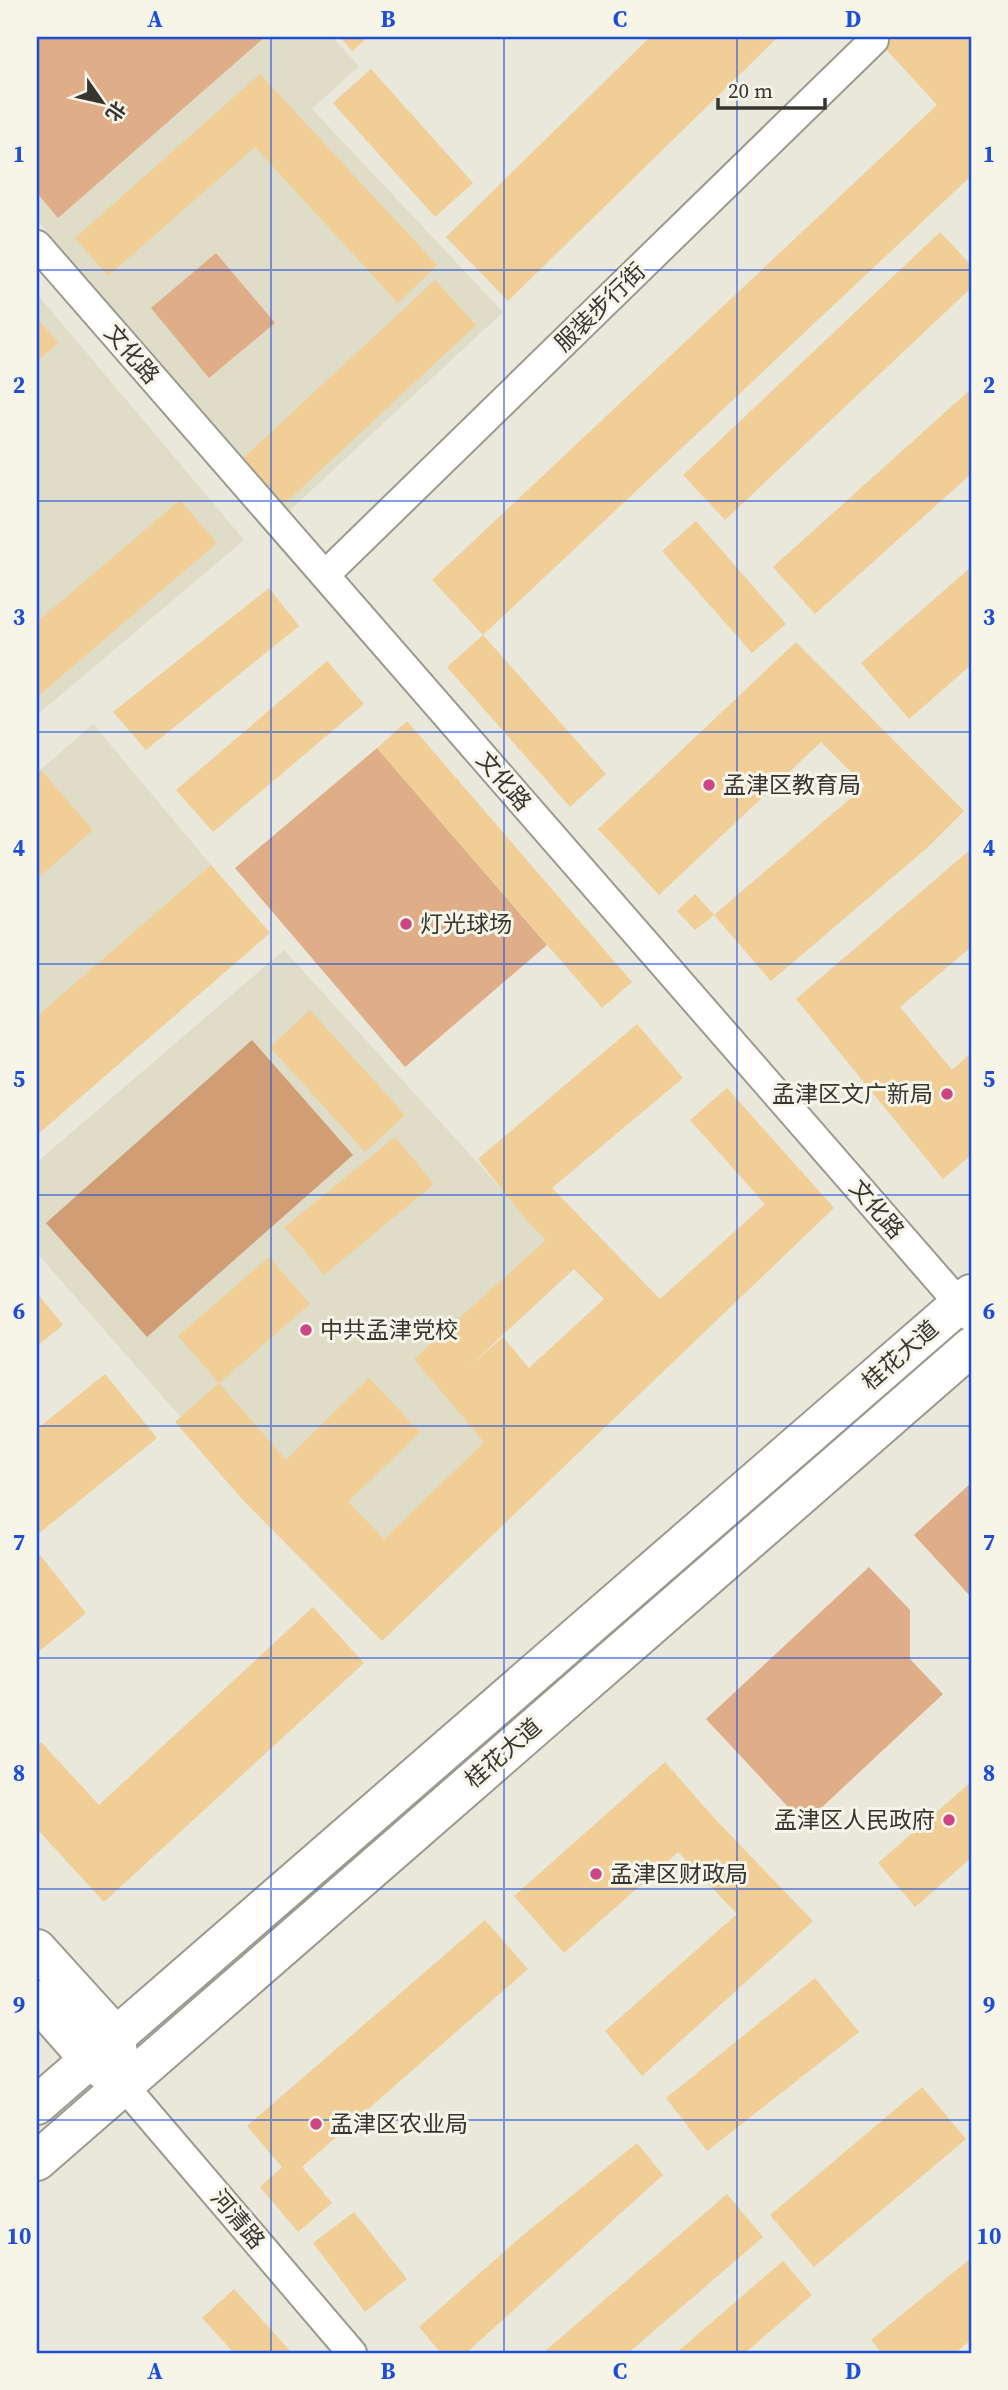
<svg xmlns="http://www.w3.org/2000/svg" width="1008" height="2390" font-family="'Source Serif 4','Noto Sans SC',serif">
<style>
.built{fill:#dfdcc8}
.green{fill:#dfad87}
.forest{fill:#d19d75}
.building{fill:#f0ce95;fill-rule:evenodd}
.lines{fill:none;stroke-linecap:round;stroke-linejoin:round}
.street-casing{stroke:#9c9a8e;stroke-width:32}
.secondary-casing{stroke:#9c9a8e;stroke-width:42}
.street{stroke:#fff;stroke-width:28}
.secondary{stroke:#fff;stroke-width:38}
.grid{fill:none;stroke:#1d4ed8;stroke-width:2;stroke-opacity:0.55}
.poi-dot{fill:#cc4686;stroke:#f6f5e8;stroke-width:2.5}
.labels{text-anchor:middle;dominant-baseline:central;stroke-width:6;stroke-linejoin:round;paint-order:stroke}
.street-label{font-size:23px;fill:#363530;stroke:#f6f5e8}
.poi-label{font-size:23px;fill:#363530;stroke:#f6f5e8;text-anchor:start}
.neatline{fill:none;stroke:#1d4ed8;stroke-width:2.5}
.grid-label{font-size:23px;text-anchor:middle;font-weight:bold;fill:#1d4ed8}
</style>
<rect width="100%" height="100%" fill="#e9e8db"/>
<g class="built">
<polygon points="37,37 332,37 359,66 312,109 503,312 287,513 239,462 37,220"/>
<polygon points="37,294 244,540 37,715"/>
<polygon points="93,724 211,865 37,1016 37,773"/>
<polygon points="284,950 574,1269 442,1390 484,1442 332,1590 37,1253 37,1162"/>
</g>
<g class="green">
<polygon points="37,37 265,37 58,218 37,193"/>
<polygon points="216,253 275,323 209,378 151,308"/>
<polygon points="377,748 547,945 405,1067 235,868"/>
<polygon points="971,1483 971,1597 914,1535"/>
<polygon points="869,1567 910,1610 910,1659 943,1694 804,1824 706,1719"/>
</g>
<polygon class="forest" points="252,1040 353,1155 147,1337 46,1223"/>
<g class="building">
<polygon points="340,37 368,37 352,51"/>
<polygon points="650,37 778,37 508,301 446,237"/>
<polygon points="875,37 971,37 971,176 483,635 606,774 570,807 447,667 483,635 432,580 937,105"/>
<polygon points="371,69 473,183 435,217 333,103"/>
<polygon points="260,74 437,265 398,303 255,147 108,276 75,238"/>
<polygon points="940,232 971,265 971,288 725,520 683,475"/>
<polygon points="435,280 476,325 281,507 239,462"/>
<polygon points="37,318 58,343 37,361"/>
<polygon points="971,389 971,474 815,614 773,567"/>
<polygon points="180,500 217,543 37,697 37,622"/>
<polygon points="696,521 786,624 752,653 662,551"/>
<polygon points="971,567 971,665 909,719 861,663"/>
<polygon points="269,588 299,626 146,750 113,712"/>
<polygon points="796,642 964,811 927,848 771,981 714,915 695,930 677,911 695,894 714,915 865,786 821,742 659,895 598,829"/>
<polygon points="327,661 364,704 213,832 176,790"/>
<polygon points="407,721 632,982 602,1008 377,748"/>
<polygon points="41,770 93,830 37,879 37,773"/>
<polygon points="971,849 971,947 900,1007 952,1070 971,1053 971,1155 943,1179 796,999"/>
<polygon points="211,865 270,933 37,1135 37,1016"/>
<polygon points="310,1010 405,1115 365,1152 270,1047"/>
<path d="M637,1024L683,1078L552,1188L660,1299L765,1204L690,1120L727,1088L834,1208L382,1641L242,1499L175,1422L219,1383L178,1336L269,1257L310,1304L219,1383L286,1460L369,1378L420,1432L348,1502L384,1539L484,1442L414,1359L546,1240L523,1216L478,1159ZM574,1269L604,1299L529,1368L503,1337L467,1368Z"/>
<polygon points="395,1137 434,1184 324,1275 285,1227"/>
<polygon points="37,1293 63,1325 37,1346"/>
<polygon points="105,1374 157,1438 37,1535 37,1429"/>
<polygon points="40,1555 86,1613 37,1653 37,1558"/>
<polygon points="313,1607 364,1663 104,1902 37,1829 37,1746 41,1742 99,1805"/>
<polygon points="665,1762 715,1819 813,1921 642,2076 605,2031 737,1914 678,1852 564,1953 514,1896"/>
<polygon points="971,1782 971,1858 915,1907 878,1863"/>
<polygon points="485,1920 528,1969 302,2167 332,2203 298,2232 260,2187 282,2167 247,2126"/>
<polygon points="815,1978 859,2032 707,2151 666,2098"/>
<polygon points="922,2087 966,2139 814,2267 770,2215"/>
<polygon points="637,2143 663,2175 466,2353 441,2353 419,2327 523,2235"/>
<polygon points="727,2194 763,2237 628,2353 543,2353"/>
<polygon points="354,2212 407,2279 365,2312 313,2243"/>
<polygon points="971,2258 971,2340 955,2353 882,2353 871,2340"/>
<polygon points="783,2261 812,2295 745,2353 676,2353"/>
<polygon points="234,2289 292,2353 234,2353 202,2318"/>
</g>
<g class="lines">
<g class="street-casing">
<g id="street">
<polyline points="37,245 971,1317"/>
<polyline points="325,575 874,40"/>
<polyline points="124,2086 352,2353"/>
</g>
</g>
<g class="secondary-casing">
<g id="secondary">
<polyline points="37,1949 115,2035 119,2059"/>
<polyline points="37,2000 89,2059 109,2074"/>
<polyline points="37,2105 971,1294"/>
<polyline points="37,2161 971,1347"/>
</g>
</g>
<use href="#street" class="street"/>
<use href="#secondary" class="secondary"/>
</g>
<path class="grid" d="M271,37V2353M504,37V2353M737,37V2353M37,270H971M37,501H971M37,732H971M37,964H971M37,1195H971M37,1426H971M37,1658H971M37,1889H971M37,2120H971"/>
<g class="poi-dot">
<circle cx="709" cy="785" r="7"/>
<circle cx="406" cy="924" r="7"/>
<circle cx="947" cy="1094" r="7"/>
<circle cx="306" cy="1330" r="7"/>
<circle cx="949" cy="1820" r="7"/>
<circle cx="596" cy="1874" r="7"/>
<circle cx="316" cy="2124" r="7"/>
</g>
<g class="labels">
<g class="street-label">
<text transform="translate(600 307) rotate(-44)">服装步行街</text>
<text transform="translate(132 354) rotate(49)">文化路</text>
<text transform="translate(504 781) rotate(49)">文化路</text>
<text transform="translate(877 1209) rotate(49)">文化路</text>
<text transform="translate(900 1355) rotate(-41)">桂花大道</text>
<text transform="translate(503 1753) rotate(-41)">桂花大道</text>
<text transform="translate(238 2219) rotate(50)">河清路</text>
</g>
<g class="poi-label">
<text x="723" y="785">孟津区教育局</text>
<text x="420" y="924">灯光球场</text>
<text x="933" y="1094" text-anchor="end">孟津区文广新局</text>
<text x="320" y="1330">中共孟津党校</text>
<text x="935" y="1820" text-anchor="end">孟津区人民政府</text>
<text x="610" y="1874">孟津区财政局</text>
<text x="330" y="2124">孟津区农业局</text>
</g>
</g>
<rect width="1008" height="2390" fill="none" stroke="#f6f5e8" stroke-width="77"/>
<g transform="translate(102 102) rotate(124)" stroke="#f6f5e8" stroke-width="5" paint-order="stroke">
<path d="M0-5L12 26L0 18L-12 26Z" fill="#363530"/>
<text y="-10" font-size="19" font-weight="bold" text-anchor="middle" fill="#363530">北</text>
</g>
<path d="M718 98v10h107v-10" fill="none" stroke="#363530" stroke-width="3.5"/>
<text x="728" y="98" font-size="21" fill="#363530" stroke="#f6f5e8" stroke-width="5" paint-order="stroke">20 m</text>
<rect x="38" y="38" width="932" height="2314" class="neatline"/>
<g class="grid-label">
<text x="155" y="27">A</text>
<text x="388" y="27">B</text>
<text x="620" y="27">C</text>
<text x="853" y="27">D</text>
<text x="19" y="162">1</text>
<text x="989" y="162">1</text>
<text x="19" y="393">2</text>
<text x="989" y="393">2</text>
<text x="19" y="625">3</text>
<text x="989" y="625">3</text>
<text x="19" y="856">4</text>
<text x="989" y="856">4</text>
<text x="19" y="1087">5</text>
<text x="989" y="1087">5</text>
<text x="19" y="1319">6</text>
<text x="989" y="1319">6</text>
<text x="19" y="1550">7</text>
<text x="989" y="1550">7</text>
<text x="19" y="1781">8</text>
<text x="989" y="1781">8</text>
<text x="19" y="2013">9</text>
<text x="989" y="2013">9</text>
<text x="19" y="2244">10</text>
<text x="989" y="2244">10</text>
<text x="155" y="2379">A</text>
<text x="388" y="2379">B</text>
<text x="620" y="2379">C</text>
<text x="853" y="2379">D</text>
</g>
</svg>
